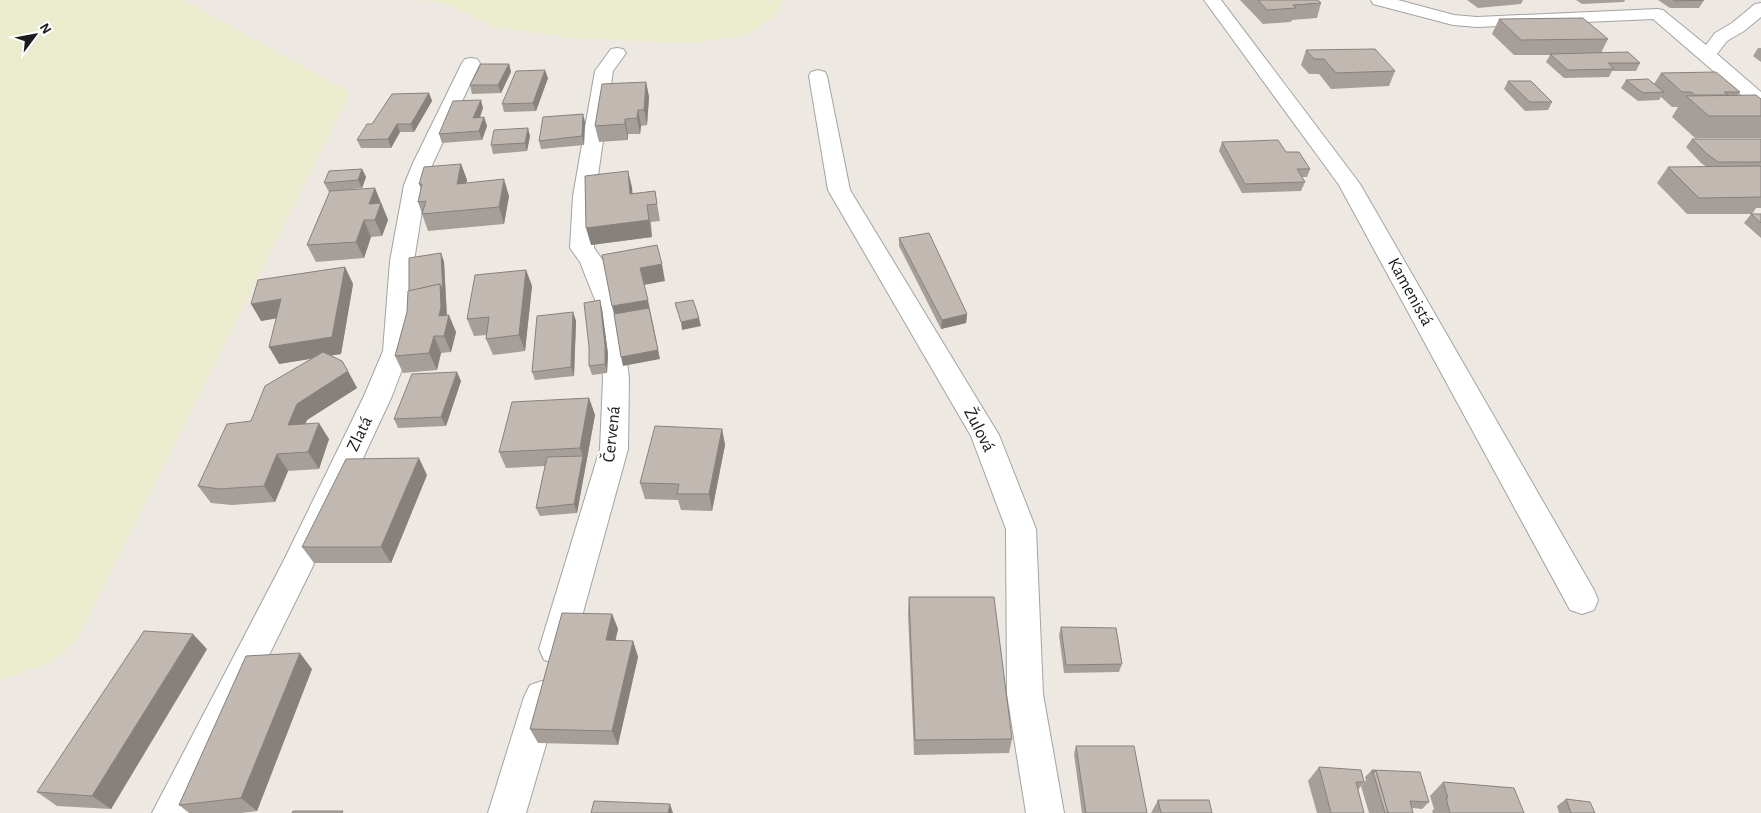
<svg xmlns="http://www.w3.org/2000/svg" width="1761" height="813" font-family="'Alegreya Sans',sans-serif">
<style>
.farmland{fill:#ebebce}
.lines{fill:none;stroke-linecap:round;stroke-linejoin:round}
.lane-casing{stroke:#a3a3a3;stroke-width:2}
.street-casing{stroke:#a3a3a3;stroke-width:2}
.lane{fill:#fff;fill-rule:evenodd}
.street{fill:#fff;fill-rule:evenodd}
.wall{fill:#a69e99}
.shaded-wall{fill:#87817d}
.building{fill:#c1b8b2;stroke:#87817d}
.labels{text-anchor:middle;dominant-baseline:central;stroke-width:4.5;stroke-linejoin:round;paint-order:stroke}
.street-label{font-size:18px;fill:#1c1c1c;stroke:#fff}
</style>
<rect width="100%" height="100%" fill="#ede9e2"/>
<g class="farmland">
<polygon points="0,0 183,0 350,92 76,641 52,662 0,680"/>
<polygon points="420,0 784,0 776,14 747,35 689,43 571,38 492,26 446,4"/>
</g>
<g class="lines">
<g class="lane-casing">
<polygon id="lane" points="818,70 825,72 827,76 850,190 999,435 1036,529 1043,694 1064,813 1026,813 1007,694 1006,529 971,436 828,190 809,76 811,72"/>
</g>
<g class="street-casing">
<g id="street">
<polygon points="1204,0 1221,0 1360,184 1594,590 1598,600 1594,610 1582,614 1570,610 1339,185"/>
<polygon points="1371,0 1398,0 1454,15 1477,17 1657,9 1663,10 1706,45 1715,33 1732,23 1755,4 1761,3 1761,17 1744,31 1727,41 1717,54 1761,92 1761,108 1754,106 1653,19 1477,27 1453,25 1373,4"/>
<polygon points="617,48 623,49 626,53 613,71 595,196 594,248 604,262 621,305 629,379 628,449 573,649 568,660 556,664 544,660 539,649 600,449 603,379 597,305 580,262 570,248 573,196 595,71 611,49"/>
<polygon points="471,58 477,59 480,63 433,163 426,185 414,261 409,351 392,396 312,568 191,813 152,813 284,560 364,396 383,351 390,261 404,185 413,163 462,63 465,59"/>
<polygon points="542,681 554,685 560,697 526,813 488,813 524,697 530,685"/>
</g>
</g>
<use href="#lane" class="lane"/>
<use href="#street" class="street"/>
</g>
<g class="wall">
<polygon points="1240,0 1318,0 1321,3 1317,18 1292,20 1291,22 1263,24"/>
<polygon points="1467,0 1523,0 1521,4 1478,8"/>
<polygon points="1576,0 1625,0 1624,2 1582,4"/>
<polygon points="1658,0 1704,0 1699,8 1670,8"/>
<polygon points="1499,19 1608,39 1601,53 1640,63 1636,71 1612,71 1609,77 1564,78 1546,62 1550,55 1514,55 1492,34"/>
<polygon points="1758,48 1761,48 1761,62 1753,56"/>
<polygon points="1306,50 1395,71 1389,86 1331,89 1319,74 1309,74 1301,65"/>
<polygon points="509,64 511,72 501,93 472,94 470,85"/>
<polygon points="1661,73 1740,92 1738,95 1761,99 1761,138 1695,138 1672,117 1678,107 1672,107 1661,97 1659,100 1638,101 1621,88 1626,80 1654,84"/>
<polygon points="548,78 536,111 504,112 502,104"/>
<polygon points="1508,81 1552,102 1548,110 1525,111 1504,89"/>
<polygon points="646,82 649,97 647,125 641,126 640,134 628,134 628,140 599,142 595,126"/>
<polygon points="429,93 432,101 414,132 400,132 391,148 361,148 357,140 372,124"/>
<polygon points="483,108 480,118 484,117 487,126 482,140 442,143 439,134"/>
<polygon points="585,122 584,145 541,149 539,141"/>
<polygon points="530,136 527,151 493,154 491,145"/>
<polygon points="1692,139 1761,139 1761,208 1756,208 1752,214 1687,214 1657,183 1668,167 1707,167 1701,163 1686,147"/>
<polygon points="1222,142 1286,152 1310,169 1307,177 1302,177 1305,182 1301,191 1242,193 1219,151"/>
<polygon points="461,164 467,180 466,183 509,196 504,224 428,231 418,202 421,189 419,184"/>
<polygon points="362,169 366,177 362,188 344,190 382,204 382,205 388,220 382,236 371,237 364,258 316,262 307,245 330,192 329,192 324,183"/>
<polygon points="628,171 632,194 655,191 660,221 651,222 652,237 591,245"/>
<polygon points="1751,214 1761,214 1761,238 1744,223"/>
<polygon points="899,238 967,314 966,323 941,329 899,246"/>
<polygon points="441,253 444,262 447,315 456,332 451,352 441,353 437,370 403,373 395,356"/>
<polygon points="345,267 353,284 341,354 330,355 342,361 357,388 307,420 305,424 329,439 319,469 288,471 275,502 232,505 211,503 198,486 251,421 313,358 279,364 276,318 261,321"/>
<polygon points="526,270 532,286 525,351 493,355 486,339 487,335 474,336 467,319"/>
<polygon points="602,309 608,354 607,373 592,375 589,366"/>
<polygon points="573,312 576,321 574,376 535,380 532,372"/>
<polygon points="461,381 446,426 398,428 394,419"/>
<polygon points="589,398 595,415 577,513 540,516 536,508 545,466 506,468 499,452"/>
<polygon points="722,429 725,445 712,511 681,510 678,500 645,499 640,483"/>
<polygon points="427,475 391,563 314,563 302,547"/>
<polygon points="909,597 1012,739 1009,753 914,755 908,613"/>
<polygon points="612,614 618,629 615,641 633,641 638,657 618,745 538,743 530,729"/>
<polygon points="1061,627 1122,664 1119,672 1064,673 1059,635"/>
<polygon points="207,649 111,809 57,806 37,792"/>
<polygon points="312,669 257,811 241,813 189,813 179,805"/>
<polygon points="1076,746 1147,813 1082,813 1074,754"/>
<polygon points="1319,767 1364,782 1358,790 1364,813 1317,813 1308,781"/>
<polygon points="1372,770 1429,802 1422,809 1412,808 1413,813 1369,813 1361,786 1366,780 1365,777"/>
<polygon points="1443,782 1524,813 1433,813 1432,811 1434,809 1430,796"/>
<polygon points="1566,799 1595,813 1559,813 1557,806"/>
<polygon points="1158,800 1212,813 1151,813"/>
</g>
<g class="shaded-wall">
<polygon points="509,64 511,72 501,93 498,85"/>
<polygon points="545,70 548,78 536,111 533,103"/>
<polygon points="646,82 649,97 647,125 644,110"/>
<polygon points="429,93 432,101 414,132 411,124"/>
<polygon points="481,100 483,108 476,126 473,118"/>
<polygon points="638,110 641,126 640,134 637,118"/>
<polygon points="583,114 585,122 584,145 582,136"/>
<polygon points="484,117 487,126 482,140 479,131"/>
<polygon points="625,119 628,134 628,140 625,124"/>
<polygon points="397,124 400,132 391,148 388,139"/>
<polygon points="528,128 530,136 527,151 525,143"/>
<polygon points="461,164 467,180 463,200 457,184"/>
<polygon points="362,169 366,177 362,188 358,180"/>
<polygon points="628,171 632,187 634,210 630,194"/>
<polygon points="504,179 509,196 504,224 499,207"/>
<polygon points="375,188 388,220 382,236 375,220 369,204"/>
<polygon points="647,205 652,237 591,245 586,228"/>
<polygon points="364,220 371,237 364,258 356,242"/>
<polygon points="441,253 444,262 447,321 449,315 456,332 451,352 444,336 412,308 440,284"/>
<polygon points="662,264 665,281 644,285 640,268"/>
<polygon points="345,267 353,284 341,354 279,364 269,347"/>
<polygon points="526,270 532,286 525,351 519,335"/>
<polygon points="281,299 290,316 261,321 251,304"/>
<polygon points="600,300 602,309 608,354 607,373 605,364"/>
<polygon points="648,300 660,359 623,366 621,357 616,323 612,306"/>
<polygon points="573,312 576,321 574,376 571,367"/>
<polygon points="967,314 966,323 941,329 942,320"/>
<polygon points="699,318 701,326 682,330 681,322"/>
<polygon points="434,336 441,353 437,370 429,353"/>
<polygon points="348,371 357,388 307,420 298,442 288,425 297,404"/>
<polygon points="457,372 461,381 446,426 441,417"/>
<polygon points="589,398 595,415 577,513 574,504 583,456 580,448"/>
<polygon points="319,423 329,439 319,469 308,452"/>
<polygon points="722,429 725,445 712,511 709,494"/>
<polygon points="277,454 288,471 275,502 264,486"/>
<polygon points="419,458 427,475 391,563 381,547"/>
<polygon points="612,614 618,629 612,656 606,640"/>
<polygon points="193,634 207,649 111,809 92,796"/>
<polygon points="633,641 638,657 618,745 612,731"/>
<polygon points="300,653 312,669 257,811 241,798"/>
<polygon points="670,804 673,813 668,813"/>
</g>
<g class="building">
<polygon points="1258,0 1318,0 1321,3 1293,5 1296,8 1267,10"/>
<polygon points="1673,0 1704,0 1674,1"/>
<polygon points="1583,18 1608,39 1521,40 1499,19"/>
<polygon points="1375,49 1395,71 1336,73 1324,59 1314,59 1306,50"/>
<polygon points="1628,52 1640,63 1608,63 1614,69 1568,70 1550,54"/>
<polygon points="481,64 509,64 498,85 470,85"/>
<polygon points="545,70 533,103 502,104 516,71"/>
<polygon points="1716,72 1740,92 1724,92 1728,95 1695,95 1691,92 1682,92 1661,73"/>
<polygon points="1648,79 1664,92 1643,93 1626,80"/>
<polygon points="1508,81 1531,81 1552,102 1530,102"/>
<polygon points="646,82 644,110 638,110 637,118 625,119 625,124 595,126 602,84"/>
<polygon points="429,93 411,124 397,124 388,139 357,140 367,124 372,124 392,94"/>
<polygon points="1756,95 1761,99 1761,116 1709,116 1686,96"/>
<polygon points="481,100 473,118 484,117 479,131 439,134 453,101"/>
<polygon points="583,114 582,136 539,141 543,117"/>
<polygon points="528,128 525,143 491,145 494,130"/>
<polygon points="1692,139 1761,139 1761,162 1718,162 1707,154"/>
<polygon points="1278,140 1286,152 1299,152 1310,169 1297,169 1305,182 1245,184 1222,142"/>
<polygon points="461,164 457,184 504,179 499,207 422,214 426,201 418,202 422,184 419,184 424,167"/>
<polygon points="1760,166 1761,167 1761,197 1699,198 1668,167"/>
<polygon points="362,169 358,180 324,183 329,171"/>
<polygon points="628,171 630,194 655,191 657,204 647,205 649,220 586,228 585,176"/>
<polygon points="375,188 369,204 381,203 375,220 364,220 356,242 307,245 330,191"/>
<polygon points="1751,214 1761,214 1761,223"/>
<polygon points="929,233 967,314 942,320 899,238"/>
<polygon points="657,245 662,264 640,268 648,300 612,306 602,255"/>
<polygon points="441,253 443,292 440,284 409,291 409,258"/>
<polygon points="345,267 332,337 269,347 281,299 251,304 258,280"/>
<polygon points="526,270 519,335 486,339 489,317 467,319 475,275"/>
<polygon points="440,284 441,307 439,316 449,315 444,336 434,336 429,353 395,356 407,312 408,291"/>
<polygon points="600,300 605,345 605,364 589,366 589,347 584,303"/>
<polygon points="693,300 699,318 681,322 675,303"/>
<polygon points="649,308 658,350 621,357 614,314"/>
<polygon points="573,312 571,367 532,372 537,316"/>
<polygon points="323,352 342,361 348,371 297,404 288,425 319,423 308,452 277,454 264,486 219,489 198,486 227,424 251,421 265,386"/>
<polygon points="457,372 441,417 394,419 412,374"/>
<polygon points="589,398 580,448 499,452 512,402"/>
<polygon points="655,426 722,429 709,494 677,494 679,484 640,483"/>
<polygon points="583,456 574,504 536,508 547,457"/>
<polygon points="419,458 381,547 302,547 346,459"/>
<polygon points="909,597 994,597 1012,739 915,740"/>
<polygon points="562,613 612,614 606,640 633,641 612,731 530,729"/>
<polygon points="1061,627 1116,628 1122,664 1066,665"/>
<polygon points="144,631 193,634 92,796 37,792"/>
<polygon points="300,653 241,798 179,805 246,656"/>
<polygon points="1076,746 1134,746 1147,813 1086,813"/>
<polygon points="1319,767 1361,770 1364,782 1356,782 1364,813 1331,813"/>
<polygon points="1372,770 1420,772 1429,802 1410,801 1413,813 1388,813 1376,771 1372,773"/>
<polygon points="1376,771 1388,813 1385,813 1373,772"/>
<polygon points="1443,782 1514,788 1524,813 1450,813 1446,798 1448,798"/>
<polygon points="1566,799 1590,802 1595,813 1571,813"/>
<polygon points="1158,800 1209,800 1212,813 1161,813"/>
<polygon points="594,801 670,804 668,813 591,813"/>
<polygon points="293,811 343,811 342,813 292,813"/>
</g>
<g class="labels">
<g class="street-label">
<text transform="translate(1410 292) rotate(61)">Kamenistá</text>
<text transform="translate(979 430) rotate(63)">Žulová</text>
<text transform="translate(360 434) rotate(-64)">Zlatá</text>
<text transform="translate(612 434) rotate(-84)">Červená</text>
</g>
</g>
<g transform="translate(35 35) rotate(58)" stroke="#ffffff" stroke-width="4" paint-order="stroke">
<path d="M0-4L9 19L0 12L-9 19Z" fill="#1c1c1c"/>
<text y="-8" font-size="14" font-weight="bold" text-anchor="middle" fill="#1c1c1c">N</text>
</g>
</svg>
